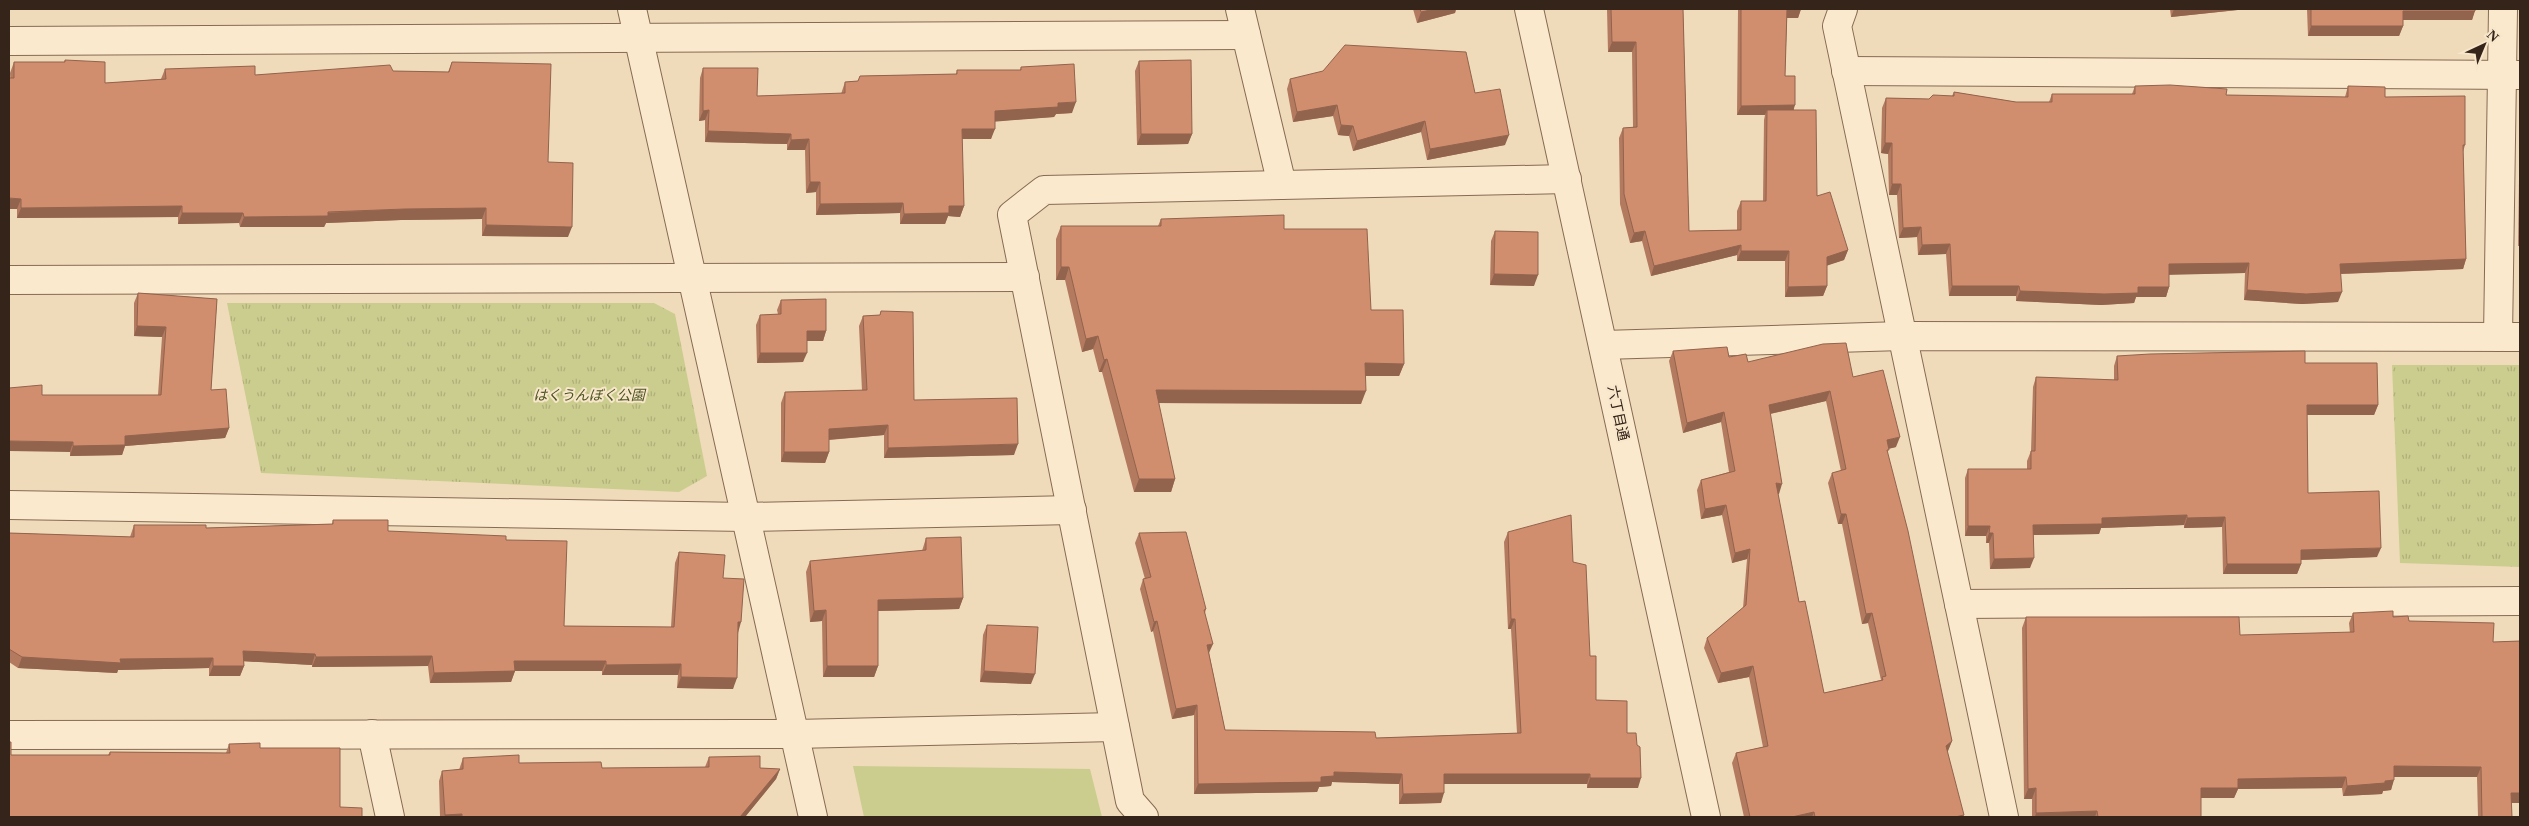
<svg xmlns="http://www.w3.org/2000/svg" width="2529" height="826" font-family="'Times New Roman','Noto Sans JP',serif">
<style>
.green{fill:#cbcd8e}
.park{fill:url(#park-tufts)}
.lines{fill:none;stroke-linecap:round;stroke-linejoin:round}
.minor-casing{stroke:#876a54;stroke-width:30}
.minor{stroke:#fae9cd;stroke-width:28}
.wall{fill:#b37a5f;fill-rule:evenodd}
.shaded-wall{fill:#92634d}
.building{fill:#d08e6e;stroke:#92634d;fill-rule:evenodd}
.labels{text-anchor:middle;dominant-baseline:central;stroke-width:4;stroke-linejoin:round;paint-order:stroke}
.park-label{font-size:14px;font-style:italic;fill:#4a521f;stroke:#f7e6ca}
.street-label{font-size:14px;fill:#35241a;stroke:#f7e6ca}
</style>
<defs>
<pattern id="park-tufts" width="24" height="20" patternUnits="userSpaceOnUse" patternTransform="scale(1.25)"><rect width="24" height="20" fill="#cbcd8e"/><path d="M3 7l-1-3M5 7V3M7 7l1-3M15 17l-1-3M17 17v-4M19 17l1-3" fill="none" stroke="#afb07a"/></pattern>
</defs>
<rect width="100%" height="100%" fill="#efdbba"/>
<polygon class="green" points="853,766 1090,769 1102,817 864,817"/>
<g class="park">
<polygon points="227,303 654,303 675,314 707,476 679,492 261,473"/>
<polygon points="2392,365 2520,365 2520,567 2400,563"/>
</g>
<g class="lines">
<g class="minor-casing">
<g id="minor">
<polyline points="632,9 813,817"/>
<polyline points="1240,9 1282,185"/>
<polyline points="1529,9 1706,817"/>
<polyline points="1843,9 1837,26 2004,817"/>
<polyline points="9,41 1246,35"/>
<polyline points="1846,71 2520,75"/>
<polyline points="9,280 1025,277"/>
<polyline points="2498,337 2503,9"/>
<polyline points="1603,345 1902,336 2520,337"/>
<polyline points="9,505 746,517 1072,510"/>
<polyline points="1959,604 2520,601"/>
<polyline points="372,734 390,817"/>
<polyline points="9,735 794,734 1115,727"/>
<polyline points="1144,817 1130,801 1012,215 1044,190 1567,179"/>
</g>
</g>
<use href="#minor" class="minor"/>
</g>
<g class="wall">
<polygon points="1413,9 1456,9 1455,13 1417,23"/>
<polygon points="1607,9 1683,9 1689,231 1737,230 1737,211 1741,201 1763,201 1764,120 1765,115 1737,115 1738,9 1801,9 1798,18 1787,18 1785,76 1817,196 1848,250 1844,260 1827,265 1827,286 1823,296 1785,297 1785,261 1737,261 1737,255 1651,276 1642,241 1630,243 1620,204 1619,138 1623,128 1633,127 1632,52 1608,52"/>
<polygon points="2170,9 2247,9 2171,17"/>
<polygon points="2307,9 2475,9 2472,20 2403,20 2403,26 2399,36 2308,36"/>
<polygon points="65,60 105,83 161,79 165,69 255,75 393,71 448,72 452,62 548,162 568,237 482,236 482,219 401,220 326,223 324,227 240,227 239,223 178,224 178,217 17,218 17,209 10,73 14,62 64,62"/>
<polygon points="1139,61 1192,134 1188,144 1137,145 1135,71"/>
<polygon points="1021,67 1072,113 1056,114 1054,117 995,121 991,139 962,139 964,206 960,217 948,216 945,224 900,224 900,213 816,215 816,192 806,193 805,150 787,150 787,144 705,142 705,120 699,121 700,78 703,68 757,96 841,94 845,82 858,81 860,76 956,74 957,70 1020,70"/>
<polygon points="1290,79 1475,93 1505,145 1427,160 1421,132 1353,151 1349,136 1338,135 1333,116 1293,122 1287,89"/>
<polygon points="2135,86 2226,95 2345,97 2348,86 2385,97 2465,145 2463,152 2466,259 2463,269 2341,274 2338,302 2302,304 2244,300 2245,273 2169,274 2169,287 2166,297 2136,297 2134,303 2101,305 2016,301 2016,296 1949,296 1946,254 1918,255 1917,237 1899,238 1897,195 1889,195 1888,154 1881,153 1882,108 1886,98 1929,99 1952,96 1954,92 2016,102 2049,102 2052,94 2132,94"/>
<polygon points="2520,111 2520,246 2518,246"/>
<polygon points="1161,219 1284,229 1371,310 1404,364 1399,376 1365,376 1361,404 1158,403 1175,479 1171,492 1134,492 1102,372 1099,372 1093,349 1082,352 1065,280 1056,280 1056,239 1061,226 1158,226"/>
<polygon points="1495,231 1534,286 1490,285 1491,241"/>
<polygon points="138,293 217,299 211,390 229,428 225,438 125,446 122,455 70,456 70,452 42,395 158,395 162,337 134,336 134,303"/>
<polygon points="781,300 826,331 823,341 807,341 803,362 757,363 756,325 760,315 778,314 777,310"/>
<polygon points="881,311 914,400 1014,455 884,458 884,435 829,440 829,452 825,463 781,462 781,403 785,392 862,391 859,326 863,316 880,315"/>
<path d="M1673,351L1729,357L1748,362L1853,377L1896,447L1888,449L1887,453L1952,741L1947,752L1963,817H1744L1732,763L1736,753L1763,747L1749,677L1718,683L1704,648L1707,638L1743,608L1747,559L1732,563L1722,515L1701,519L1697,490L1701,480L1729,472L1721,422L1683,433L1669,361ZM1826,401L1841,471L1832,473L1828,483L1838,524H1842L1862,624L1868,623L1881,680L1824,693L1799,602L1778,494H1779L1770,414Z"/>
<polygon points="2117,356 2305,363 2378,405 2374,415 2307,415 2308,493 2377,557 2301,560 2301,564 2297,574 2223,574 2222,527 2184,528 2184,525 2101,528 2099,534 2033,535 2030,568 1990,569 1989,543 1986,543 1986,536 1965,536 1965,478 1968,469 2027,469 2027,461 2031,451 2033,387 2036,377 2114,380 2114,366"/>
<polygon points="333,520 388,531 506,540 564,626 671,627 675,563 679,552 723,578 738,632 733,689 677,688 678,675 602,675 602,671 515,671 511,682 430,683 428,666 312,667 312,665 244,661 244,666 240,676 209,676 209,668 118,670 117,673 18,668 9,662 9,533 130,537 134,525 206,528 332,524"/>
<polygon points="1508,532 1573,562 1590,656 1596,700 1627,733 1638,788 1587,788 1587,784 1444,784 1441,803 1399,804 1399,784 1332,782 1331,786 1319,787 1317,792 1194,794 1194,715 1172,719 1153,631 1151,632 1140,589 1143,579 1145,579 1135,543 1139,533 1206,609 1205,613 1209,653 1225,730 1376,738 1517,733 1511,629 1508,629 1504,542"/>
<polygon points="926,538 963,598 959,609 878,611 878,666 874,677 823,677 822,621 810,622 806,572 810,561 922,551"/>
<polygon points="2353,613 2393,617 2493,642 2520,641 2520,803 2511,803 2512,817 2478,817 2477,777 2394,777 2391,790 2383,791 2382,794 2343,796 2342,788 2238,789 2234,798 2201,798 2201,817 2032,817 2032,799 2024,799 2022,628 2026,617 2240,635 2350,633 2349,623"/>
<polygon points="987,625 1031,684 980,682 983,635"/>
<polygon points="229,744 260,748 340,807 11,755 108,755 110,752 226,753"/>
<polygon points="709,757 760,768 780,769 776,779 745,817 440,817 439,781 442,771 459,770 463,758 519,763 602,768 705,767"/>
</g>
<g class="shaded-wall">
<polygon points="1435,9 1456,9 1455,13 1417,23 1421,12"/>
<polygon points="1787,9 1801,9 1798,18 1784,18"/>
<polygon points="2174,9 2247,9 2171,17"/>
<polygon points="2403,11 2475,11 2472,20 2399,20"/>
<polygon points="2311,26 2403,26 2399,36 2308,36"/>
<polygon points="1612,42 1636,42 1632,52 1608,52"/>
<polygon points="1076,102 1072,113 1056,114 1054,117 991,122 995,111 1058,103"/>
<polygon points="1337,105 1333,116 1293,122 1297,112"/>
<polygon points="1795,105 1792,115 1767,110 1765,115 1737,115 1741,106"/>
<polygon points="709,110 705,120 699,121 703,111"/>
<polygon points="1425,121 1421,132 1353,151 1357,141"/>
<polygon points="1341,125 1353,126 1349,136 1338,135"/>
<polygon points="962,129 995,129 991,139 958,139"/>
<polygon points="708,131 791,134 787,144 705,142"/>
<polygon points="1141,134 1192,134 1188,144 1137,145"/>
<polygon points="1509,135 1505,145 1427,160 1430,149"/>
<polygon points="809,139 805,150 787,150 791,140"/>
<polygon points="1885,143 1892,143 1888,154 1881,153"/>
<polygon points="810,182 820,182 816,192 806,193"/>
<polygon points="1892,184 1901,184 1897,195 1889,195"/>
<polygon points="9,198 21,199 17,209 9,209"/>
<polygon points="903,203 900,213 816,215 820,204"/>
<polygon points="182,206 178,217 17,218 21,208"/>
<polygon points="949,206 964,206 960,217 948,216 945,224 900,224 904,214"/>
<polygon points="486,208 482,219 401,220 326,223 324,227 240,227 244,217 405,209"/>
<polygon points="182,213 243,213 239,223 178,224"/>
<polygon points="486,225 572,227 568,237 482,236"/>
<polygon points="1921,227 1917,237 1899,238 1903,228"/>
<polygon points="1645,231 1642,241 1630,243 1634,233"/>
<polygon points="1950,244 1946,254 1918,255 1922,245"/>
<polygon points="1741,245 1737,255 1651,276 1654,266"/>
<polygon points="1848,250 1844,260 1823,267 1827,257"/>
<polygon points="1741,251 1789,251 1785,261 1737,261"/>
<polygon points="2466,259 2463,269 2336,274 2340,264"/>
<polygon points="2249,263 2245,273 2165,275 2169,264"/>
<polygon points="1061,267 1069,267 1065,280 1056,280"/>
<polygon points="1494,274 1538,275 1534,286 1490,285"/>
<polygon points="1827,286 1823,296 1785,297 1788,287"/>
<polygon points="1952,286 2019,286 2016,296 1949,296"/>
<polygon points="2138,287 2169,287 2166,297 2136,297 2134,303 2101,305 2016,301 2020,291"/>
<polygon points="2247,290 2342,292 2338,302 2302,304 2244,300"/>
<polygon points="137,326 166,327 162,337 134,336"/>
<polygon points="807,331 826,331 823,341 803,341"/>
<polygon points="1098,336 1093,349 1082,352 1086,339"/>
<polygon points="760,353 807,353 803,362 757,363"/>
<polygon points="1107,359 1102,372 1099,372 1104,360"/>
<polygon points="1365,363 1404,364 1399,376 1361,376"/>
<polygon points="1156,390 1366,391 1361,404 1151,403"/>
<polygon points="1830,391 1826,401 1765,415 1769,405"/>
<polygon points="2307,405 2378,405 2374,415 2303,415"/>
<polygon points="1724,412 1721,422 1683,433 1687,423"/>
<polygon points="888,425 884,435 825,440 829,429"/>
<polygon points="229,428 225,438 125,446 122,455 70,456 73,446 125,436"/>
<polygon points="1900,437 1896,447 1883,450 1887,440"/>
<polygon points="9,441 73,442 70,452 9,451"/>
<polygon points="1018,444 1014,455 884,458 888,448"/>
<polygon points="784,452 829,452 825,463 781,462"/>
<polygon points="1139,479 1175,479 1171,492 1134,492"/>
<polygon points="1776,483 1782,484 1779,494 1772,493"/>
<polygon points="1726,505 1722,515 1701,519 1705,509"/>
<polygon points="1841,514 1846,514 1842,524 1838,524"/>
<polygon points="2187,515 2184,525 2101,528 2099,534 2029,535 2033,525 2102,518"/>
<polygon points="2225,517 2222,527 2184,528 2187,518"/>
<polygon points="1968,526 1990,526 1986,536 1965,536"/>
<polygon points="1989,533 1993,533 1989,543 1986,543"/>
<polygon points="2381,548 2377,557 2297,560 2301,550"/>
<polygon points="1750,549 1747,559 1732,563 1735,553"/>
<polygon points="2034,558 2030,568 1990,569 1994,559"/>
<polygon points="2227,564 2301,564 2297,574 2223,574"/>
<polygon points="963,598 959,609 874,611 878,600"/>
<polygon points="826,610 822,621 810,622 814,611"/>
<polygon points="1872,613 1868,623 1862,624 1866,614"/>
<polygon points="1511,619 1515,619 1511,629 1508,629"/>
<polygon points="1157,621 1153,631 1151,632 1154,622"/>
<polygon points="738,622 741,622 738,633"/>
<polygon points="1213,644 1209,653 1207,645"/>
<polygon points="243,651 315,654 312,665 239,661"/>
<polygon points="432,656 428,666 312,667 316,657"/>
<polygon points="22,657 120,659 213,658 209,668 118,670 117,673 18,668"/>
<polygon points="514,661 606,661 602,671 515,671 511,682 430,683 434,673"/>
<polygon points="681,664 678,675 602,675 606,665"/>
<polygon points="213,666 244,666 240,676 209,676"/>
<polygon points="827,666 878,666 874,677 823,677"/>
<polygon points="1753,666 1749,677 1718,683 1721,673"/>
<polygon points="984,671 1035,674 1031,684 980,682"/>
<polygon points="681,677 737,678 733,689 677,688"/>
<polygon points="1197,705 1194,715 1172,719 1176,709"/>
<polygon points="1952,741 1948,751 1942,756 1946,746"/>
<polygon points="2394,766 2481,767 2477,777 2390,777"/>
<polygon points="780,769 776,779 745,817 740,817"/>
<polygon points="1334,772 1402,774 1399,784 1332,782 1331,786 1319,787 1317,792 1194,794 1198,784 1321,777"/>
<polygon points="1444,774 1590,774 1587,784 1440,784"/>
<polygon points="2346,777 2342,788 2238,789 2234,798 2197,798 2201,788 2238,779"/>
<polygon points="1590,778 1641,778 1638,788 1587,788"/>
<polygon points="2394,780 2391,790 2383,791 2382,794 2343,796 2347,786"/>
<polygon points="2036,788 2032,799 2024,799 2028,789"/>
<polygon points="1444,793 1441,803 1399,804 1403,794"/>
<polygon points="2511,793 2520,793 2520,803 2507,803"/>
<polygon points="2097,811 2095,817 2035,817 2036,813"/>
<polygon points="1814,812 1812,817 1792,817"/>
<polygon points="462,814 461,817 444,817 445,815"/>
<polygon points="1964,815 1963,817 1955,817"/>
</g>
<g class="building">
<polygon points="1420,9 1435,9 1421,12"/>
<polygon points="1611,9 1683,9 1689,231 1741,230 1741,201 1766,201 1767,110 1816,110 1817,196 1830,192 1848,250 1827,257 1827,286 1788,287 1789,251 1741,251 1741,245 1654,266 1645,231 1634,233 1624,194 1623,128 1637,127 1636,42 1612,42"/>
<polygon points="1741,9 1787,9 1785,76 1795,76 1795,105 1741,106"/>
<polygon points="2311,9 2475,9 2475,11 2403,11 2403,26 2311,26"/>
<polygon points="1345,45 1466,52 1475,93 1500,89 1509,135 1430,149 1425,121 1357,141 1353,126 1341,125 1337,105 1297,112 1290,79 1323,71"/>
<polygon points="65,60 105,62 105,83 166,79 165,69 255,66 255,75 390,65 393,71 449,72 452,62 551,64 548,162 573,163 572,227 486,225 486,208 405,209 328,212 328,216 244,217 243,213 182,213 182,206 21,208 21,199 9,198 9,78 14,78 14,62 65,62"/>
<polygon points="1191,60 1192,134 1141,134 1139,61"/>
<polygon points="1074,64 1076,102 1058,103 1058,107 995,111 995,129 962,129 964,206 949,206 949,213 904,214 903,203 820,204 820,182 810,182 809,139 791,140 791,134 708,131 709,110 703,111 703,68 758,68 757,96 845,93 845,82 858,81 860,76 957,74 957,70 1021,70 1021,67"/>
<polygon points="2170,85 2227,89 2226,95 2348,97 2348,86 2385,87 2385,97 2465,96 2465,145 2463,145 2466,259 2340,264 2342,292 2306,294 2247,290 2249,263 2169,264 2169,287 2138,287 2138,293 2104,294 2020,291 2019,286 1952,286 1950,244 1922,245 1921,227 1903,228 1901,184 1892,184 1892,143 1885,143 1886,98 1929,99 1933,95 1954,96 1954,92 2016,102 2052,102 2052,94 2135,94 2135,86"/>
<polygon points="1284,215 1284,229 1367,229 1371,310 1403,310 1404,364 1365,363 1366,391 1156,390 1175,479 1139,479 1107,359 1104,360 1098,336 1086,339 1069,267 1061,267 1061,226 1161,226 1161,219"/>
<polygon points="1495,231 1538,232 1538,275 1494,274"/>
<polygon points="138,293 217,299 211,390 226,389 229,428 125,436 125,445 73,446 73,442 9,441 9,388 42,385 42,395 161,395 166,327 137,326"/>
<polygon points="826,299 826,331 807,331 807,353 760,353 760,315 781,314 781,300"/>
<polygon points="881,311 913,312 914,400 1017,398 1018,444 888,448 888,425 829,429 829,452 784,452 785,392 867,390 863,316 880,315"/>
<path d="M1846,343L1853,377L1883,370L1900,437L1887,440L1889,450H1887L1908,531L1952,741L1946,746L1964,815L1955,817H1815L1814,812L1792,817H1750L1736,753L1768,746L1753,666L1721,673L1707,638L1746,605L1750,549L1735,553L1726,505L1705,509L1701,480L1735,471L1724,412L1687,423L1673,351L1727,347L1729,357L1746,354L1748,362L1823,344ZM1830,391L1846,469L1832,473L1841,514H1846L1866,614L1872,613L1886,676L1882,677L1883,680L1824,693L1805,601L1799,602L1776,483L1782,484L1769,405Z"/>
<polygon points="2305,351 2305,363 2377,363 2378,405 2307,405 2308,493 2379,491 2381,548 2301,550 2301,564 2227,564 2225,517 2187,518 2187,515 2102,518 2102,524 2033,525 2034,558 1994,559 1993,533 1989,533 1990,526 1968,526 1968,469 2031,469 2031,451 2035,451 2036,377 2118,380 2117,356 2150,354"/>
<polygon points="1571,515 1573,562 1586,565 1590,656 1596,656 1596,700 1627,701 1627,733 1636,733 1637,745 1640,747 1641,778 1590,778 1590,774 1444,774 1444,793 1403,794 1402,774 1334,772 1334,776 1321,777 1321,782 1198,784 1197,705 1176,709 1157,621 1154,622 1143,579 1151,577 1139,533 1186,532 1206,609 1204,610 1213,644 1207,645 1225,730 1375,732 1376,738 1521,733 1515,619 1511,619 1508,532"/>
<polygon points="333,520 388,520 388,531 506,536 506,540 567,541 564,626 674,627 679,552 725,555 723,578 744,579 741,622 738,622 737,678 681,677 681,664 606,665 606,661 514,661 515,671 434,673 432,656 316,657 315,654 243,651 244,666 213,666 213,658 120,659 121,663 22,657 9,649 9,533 134,537 134,525 206,525 206,528 333,524"/>
<polygon points="961,537 963,598 878,600 878,666 827,666 826,610 814,611 810,561 926,550 926,538"/>
<polygon points="2393,611 2393,617 2408,616 2409,621 2494,623 2493,642 2520,641 2520,793 2511,793 2512,817 2482,817 2481,767 2394,766 2394,780 2385,781 2385,783 2347,786 2346,777 2238,779 2238,788 2201,788 2201,817 2098,817 2097,811 2036,813 2036,788 2028,789 2026,617 2239,617 2240,635 2354,632 2353,613"/>
<polygon points="987,625 1038,627 1035,674 984,671"/>
<polygon points="9,742 11,742 11,755 110,755 110,752 230,753 229,744 260,743 260,748 340,748 340,807 362,808 362,817 9,817"/>
<polygon points="519,755 519,763 601,762 602,768 709,767 709,757 760,756 760,768 780,769 740,817 462,817 462,814 445,815 442,771 463,769 463,758"/>
</g>
<g class="labels">
<g class="park-label">
<text x="589" y="395">はくうんぼく公園</text>
</g>
<g class="street-label">
<text transform="translate(1618 413) rotate(78)">六丁目通</text>
</g>
</g>
<rect width="2529" height="826" fill="none" stroke="#35241a" stroke-width="20"/>
<g transform="translate(2484 45) rotate(44)" stroke="#f7e6ca" stroke-width="4" paint-order="stroke">
<path d="M0-4L9 19L0 12L-9 19Z" fill="#35241a"/>
<text y="-8" font-size="14" font-weight="bold" text-anchor="middle" fill="#35241a">N</text>
</g>
</svg>
